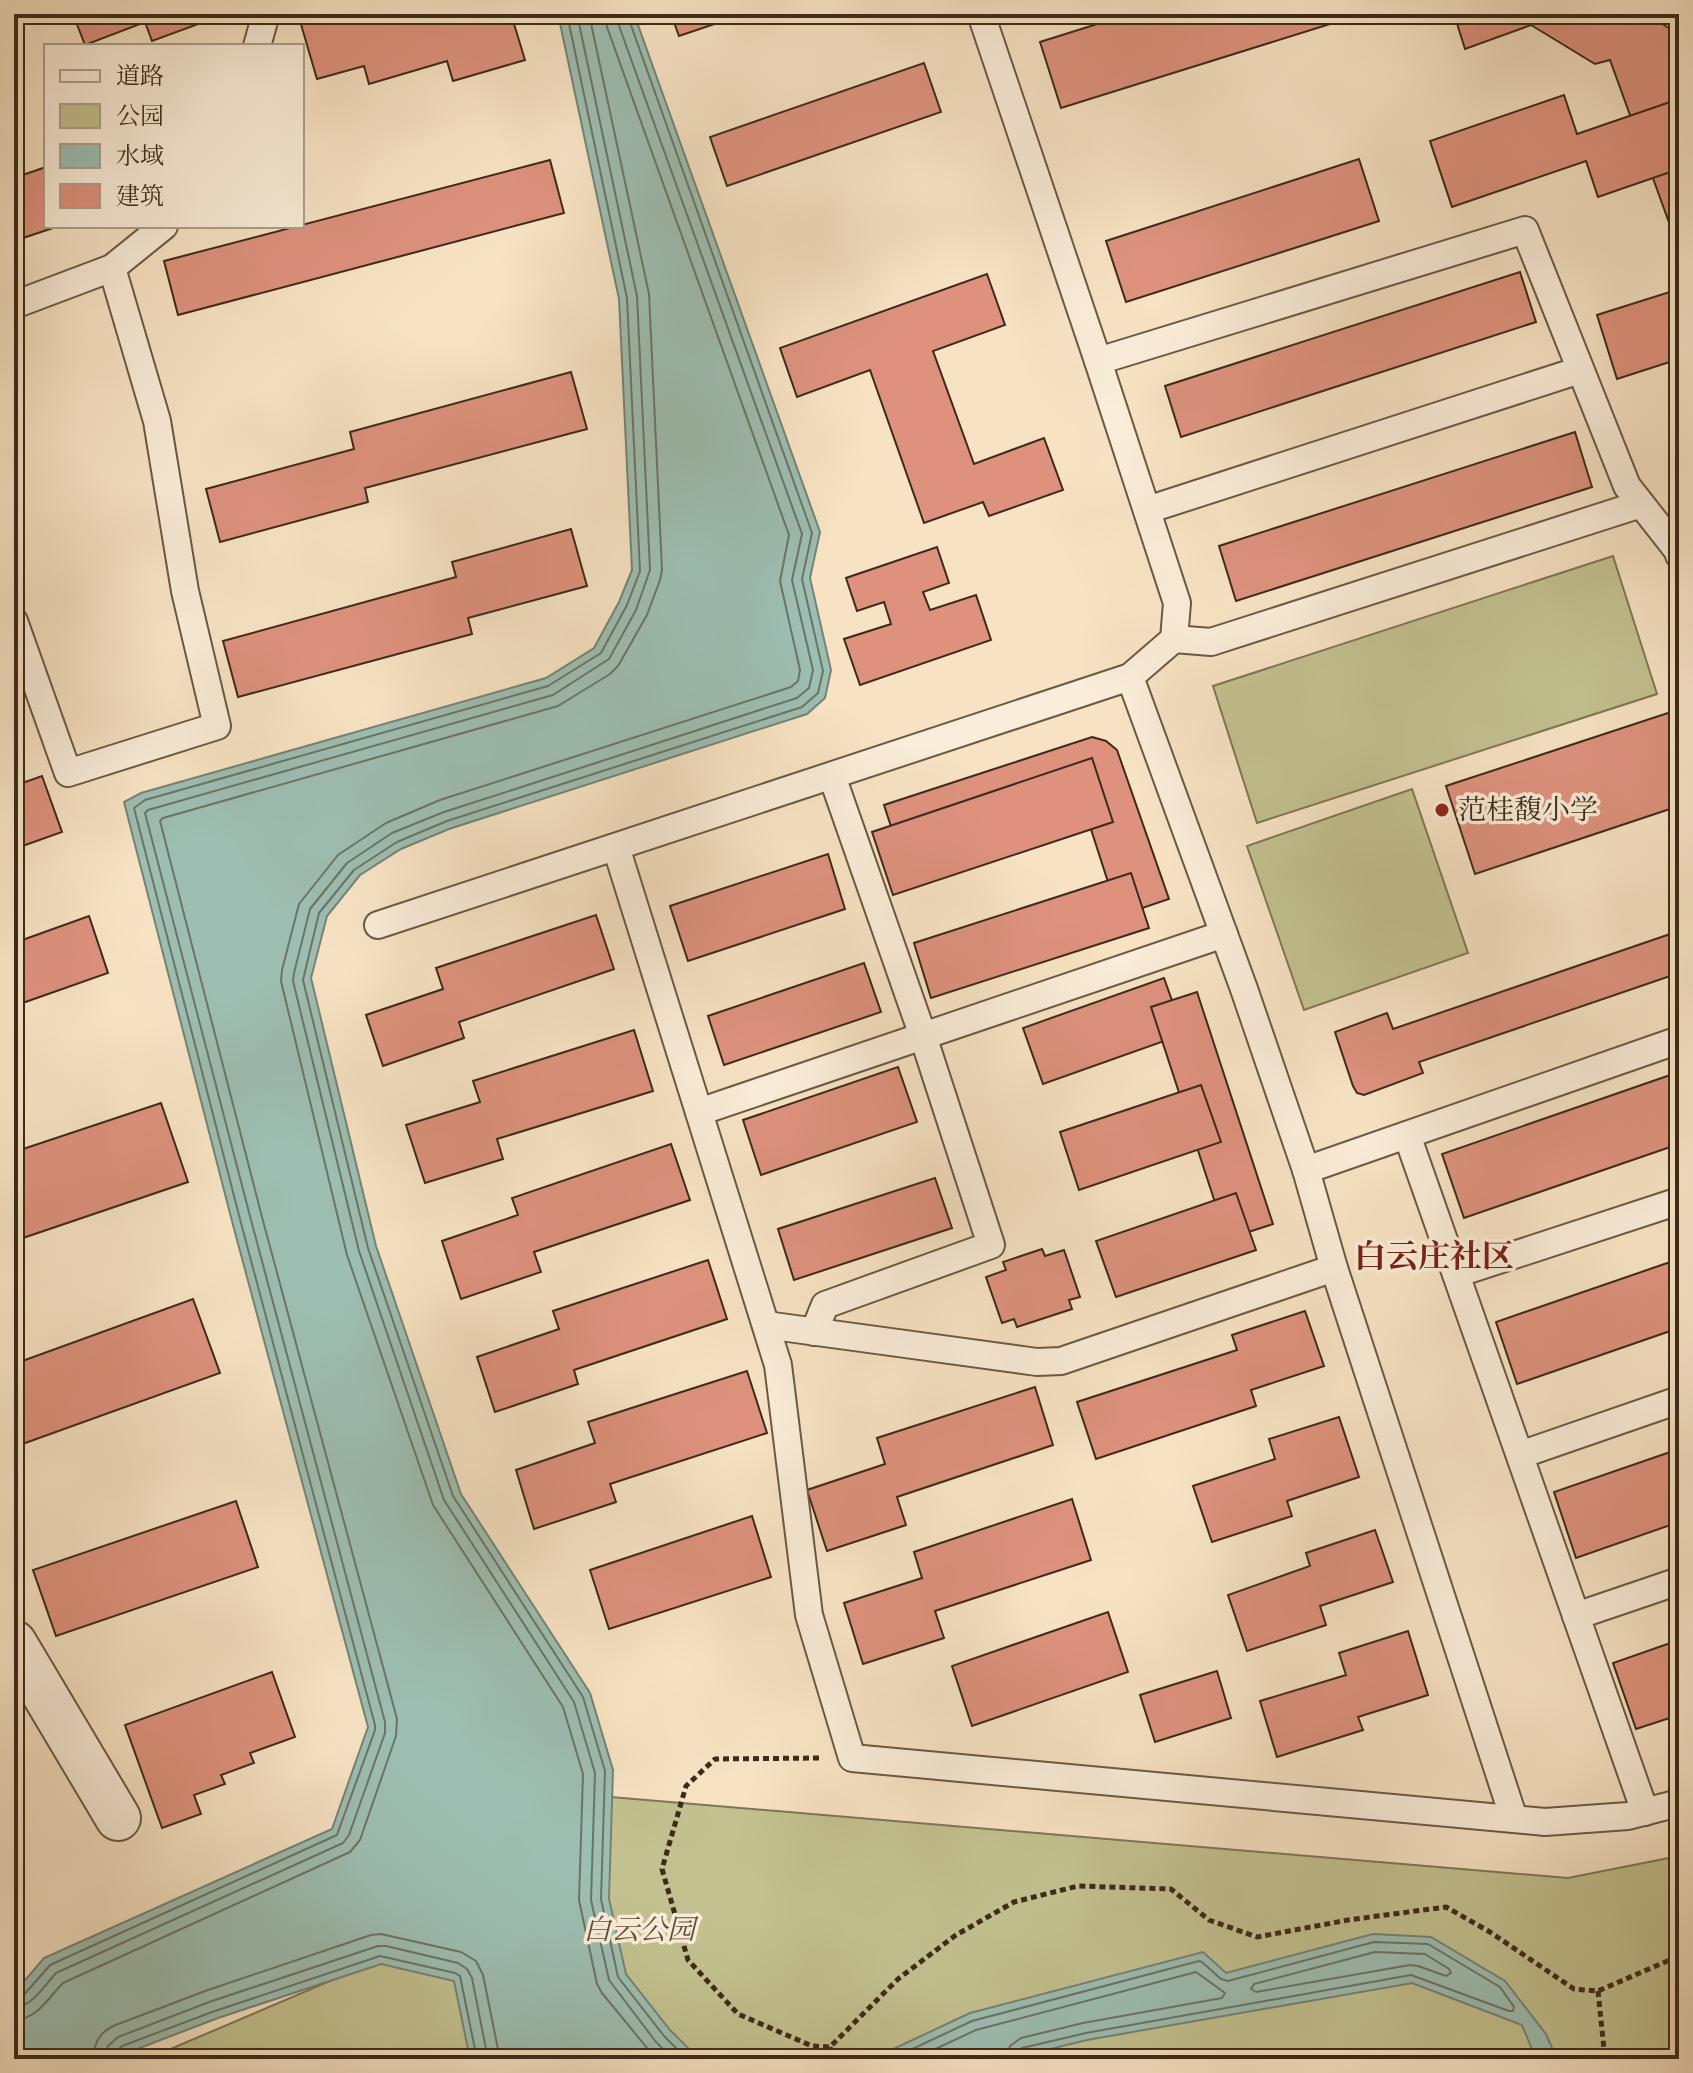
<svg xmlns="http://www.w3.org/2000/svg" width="1693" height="2073" font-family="Cardo,'Noto Serif SC',serif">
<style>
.green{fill:#c3c190;stroke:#807654;stroke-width:2}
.water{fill:#9dbeb2;stroke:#768374;stroke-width:2}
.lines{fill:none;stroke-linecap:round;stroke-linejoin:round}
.shore{stroke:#6c7465;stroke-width:2}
.building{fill:#de927e;stroke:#3c2b18;stroke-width:2}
.service-casing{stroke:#6b5943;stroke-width:30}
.minor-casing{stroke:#6b5943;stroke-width:48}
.path{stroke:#3c2b18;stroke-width:5;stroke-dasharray:6 4;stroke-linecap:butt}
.service{stroke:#faedd9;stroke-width:26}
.minor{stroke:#faedd9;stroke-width:44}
.poi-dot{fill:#8f2418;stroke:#faedd9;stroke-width:3}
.labels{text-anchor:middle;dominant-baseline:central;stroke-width:7;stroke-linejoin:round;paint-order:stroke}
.poi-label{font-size:28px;fill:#3c2b18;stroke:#faedd9;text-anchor:start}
.park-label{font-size:28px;font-style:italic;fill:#5e5036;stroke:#faedd9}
.quarter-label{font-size:32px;font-weight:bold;fill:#7a1f14;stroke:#faedd9}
</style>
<rect width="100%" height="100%" fill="#f7e3c4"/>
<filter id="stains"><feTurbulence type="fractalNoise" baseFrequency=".0025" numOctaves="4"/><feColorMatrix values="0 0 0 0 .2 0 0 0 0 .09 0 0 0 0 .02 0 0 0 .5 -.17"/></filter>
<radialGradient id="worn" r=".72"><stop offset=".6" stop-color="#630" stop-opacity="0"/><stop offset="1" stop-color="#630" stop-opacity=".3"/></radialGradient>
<g class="green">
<polygon points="1613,556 1657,694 1257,823 1213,686"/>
<polygon points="1412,789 1468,953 1304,1010 1247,846"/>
<polygon points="599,1796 1568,1878 1679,1856 1679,2059 147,2059 396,1953"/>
</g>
<g class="water">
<polygon points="558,14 634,14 820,532 810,578 831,670 825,698 807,714 449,829 401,849 360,875 327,916 311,978 376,1246 461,1494 590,1693 613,1770 609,1899 626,1974 670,2030 699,2059 470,2059 454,1981 381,1964 218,2018 124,2054 123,2059 14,2059 14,1993 44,1958 332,1829 368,1727 233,1225 124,802 141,793 546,678 594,648 619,602 632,570 619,299"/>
<polygon points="1373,1934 1431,1937 1505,1981 1546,2034 1557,2059 1536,2059 1522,2025 1412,1983 1087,2040 1009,2059 872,2059 970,2013 1203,1952 1226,1973"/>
</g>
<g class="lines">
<g class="shore">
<polyline points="605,14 607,27 789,535 780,581 800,670 798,681 791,687 440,800 386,823 338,855 299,904 282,970 281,981 347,1255 433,1505 563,1707 583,1774 579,1900 597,1984 602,1993 656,2059"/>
<polyline points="617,14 618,23 802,534 792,580 813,670 809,688 797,698 444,812 392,833 347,863 310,909 294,973 293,981 359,1251 444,1500 574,1702 595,1773 591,1900 609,1980 656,2042 673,2059"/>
<polyline points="627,14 812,533 802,579 823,671 818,693 802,707 447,821 397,842 354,870 319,913 303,980 368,1248 453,1496 583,1697 605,1771 601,1899 618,1977 664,2036 687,2059"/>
<polygon points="1375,1952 1425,1954 1449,1969 1451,1973 1446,1976 1418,1966 1410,1965 1256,1992 1251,1989 1254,1984"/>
<polyline points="14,1998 23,1996 50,1965 337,1835 375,1730 375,1725 241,1223 134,808 145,800 548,686 601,653 627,605 640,571 627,298 567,14"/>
<path d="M14,2008C33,2006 44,1986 56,1973L343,1843L349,1835L385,1733V1722L251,1220L145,813L148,810L553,695L609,659L636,610L650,570L637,296L577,14"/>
<path d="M14,2020C38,2019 48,1998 63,1983L350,1852L360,1840L396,1736L397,1719L262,1217L160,821L163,818L558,706L610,674L618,666L647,615L660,580L662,570L649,294L589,14"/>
<path d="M93,2059C94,2044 99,2033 113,2026L208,1990L371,1935L381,1934L461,1952L476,1961L483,1975L500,2059"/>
<polyline points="105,2059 108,2046 118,2037 212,2001 378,1946 386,1946 458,1963 467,1969 472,1978 488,2059"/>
<polyline points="116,2059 117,2051 122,2046 215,2011 380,1956 455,1973 460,1976 477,2059"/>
<polyline points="891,2059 972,2021 1199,1961 1202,1962 1221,1979 1228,1981 1374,1942 1428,1944 1500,1987 1514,2007 1513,2011 1509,2011 1411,1975 1086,2033 1022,2048 1017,2052 1016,2059"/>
<polyline points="914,2059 976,2030 1196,1972 1225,1993 1222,1998 1083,2023 1021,2038 1010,2046 1006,2059"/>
</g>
</g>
<g class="building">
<polygon points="73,14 210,14 212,19 152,41 145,22 85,45"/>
<polygon points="323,14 370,14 371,20 390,14 436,14 438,21 461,14 511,14 525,60 453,81 447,61 369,84 364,66 317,79 300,21"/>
<polygon points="671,14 744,14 679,36"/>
<polygon points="1129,14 1362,14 1061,108 1040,42"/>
<polygon points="1454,14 1645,14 1679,34 1679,250 1610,60 1595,64 1531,25 1465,49"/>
<polygon points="924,63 941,112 727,186 710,137"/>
<polygon points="1564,95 1577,134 1679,99 1679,169 1598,197 1586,161 1452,207 1430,141"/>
<polygon points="1359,159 1379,221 1126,302 1106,241"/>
<polygon points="550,160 564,213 178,315 164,261"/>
<polygon points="46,167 46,226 59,226 14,241 14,178"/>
<polygon points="1520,272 1536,322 1181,437 1165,386"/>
<polygon points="987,274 1005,325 933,351 974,464 1044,438 1063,490 989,516 983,502 924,523 870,370 797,397 780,348"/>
<polygon points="1679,289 1679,359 1617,379 1597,315"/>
<polygon points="571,372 587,429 365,488 368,502 220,542 206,489 354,449 350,432"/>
<polygon points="1575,432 1592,487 1236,601 1219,546"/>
<polygon points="571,529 587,586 468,618 472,634 238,697 223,641 456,577 452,562"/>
<polygon points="937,547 949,583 923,592 930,610 976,595 991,640 860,685 844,639 891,624 884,602 857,611 846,578"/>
<polygon points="1671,712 1679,735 1679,761 1677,762 1679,770 1679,806 1475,874 1446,786"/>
<polygon points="1092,737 1106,741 1117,750 1169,899 1119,916 1077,786 897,845 884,805"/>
<polygon points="1092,758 1113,822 893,895 872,832"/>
<polygon points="42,776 62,832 14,849 14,786"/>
<polygon points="828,854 845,909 688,961 670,906"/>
<polygon points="1131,873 1149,928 931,998 914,943"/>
<polygon points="596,915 614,969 459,1022 464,1038 383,1066 366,1015 443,989 436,968"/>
<polygon points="89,916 108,973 14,1006 14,943"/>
<polygon points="1679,931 1679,973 1419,1062 1423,1073 1364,1095 1357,1093 1353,1086 1335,1032 1387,1013 1393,1029"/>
<polygon points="864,963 881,1012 724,1065 708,1016"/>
<polygon points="1164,978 1184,1034 1043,1084 1023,1028"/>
<polygon points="1197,992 1273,1224 1227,1239 1151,1007"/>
<polygon points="634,1030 653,1091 497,1139 503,1159 425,1183 406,1125 480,1102 473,1081"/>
<polygon points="898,1067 917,1122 761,1175 743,1120"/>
<polygon points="1679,1072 1679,1144 1464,1218 1442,1154"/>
<polygon points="1201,1085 1221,1142 1079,1190 1060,1132"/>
<polygon points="161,1103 188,1182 14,1241 14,1152"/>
<polygon points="671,1144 690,1200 534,1252 541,1272 461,1299 442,1241 518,1215 512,1198"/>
<polygon points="935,1178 952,1228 794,1280 778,1229"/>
<polygon points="1236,1193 1256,1250 1116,1297 1096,1241"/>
<polygon points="1042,1249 1045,1256 1064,1250 1080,1297 1069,1300 1072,1309 1017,1327 1014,1319 1002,1323 986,1277 1006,1270 1003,1262"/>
<polygon points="1679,1259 1679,1328 1517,1384 1496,1322"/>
<polygon points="708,1260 727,1319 574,1370 578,1384 495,1412 477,1357 559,1329 553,1311"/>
<polygon points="193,1299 220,1373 14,1447 14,1364"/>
<polygon points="1305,1311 1324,1366 1251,1390 1256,1406 1096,1459 1077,1402 1237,1350 1232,1335"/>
<polygon points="747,1371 767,1433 610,1484 616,1502 534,1529 516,1470 595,1443 588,1422"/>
<polygon points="1035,1387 1053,1445 897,1497 906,1525 827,1551 807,1490 885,1464 877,1438"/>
<polygon points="1339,1417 1359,1477 1287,1501 1292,1516 1212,1542 1193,1486 1275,1459 1269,1439"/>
<polygon points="1679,1449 1679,1522 1576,1558 1554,1492"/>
<polygon points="1072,1499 1091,1560 935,1611 944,1638 863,1664 844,1603 922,1578 914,1552"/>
<polygon points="236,1501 258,1567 56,1636 33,1570"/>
<polygon points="752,1516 771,1577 609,1629 590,1570"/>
<polygon points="1375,1530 1393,1582 1320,1606 1326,1625 1247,1651 1228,1595 1310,1566 1306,1553"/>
<polygon points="1108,1612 1128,1672 972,1726 952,1666"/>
<polygon points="1408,1631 1428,1695 1358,1717 1363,1730 1277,1757 1260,1701 1346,1675 1339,1653"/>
<polygon points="1679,1640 1679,1715 1636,1729 1613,1663"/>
<polygon points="1217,1671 1231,1718 1155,1742 1140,1695"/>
<polygon points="272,1672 295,1737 250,1753 254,1763 221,1775 225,1784 194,1795 201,1814 162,1828 125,1725"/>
</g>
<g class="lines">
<g class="service-casing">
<g id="service">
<polyline points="257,46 266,14"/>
<polyline points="14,305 112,268 164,226"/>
<polyline points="1098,361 1525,230 1627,486 1678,551 1679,555"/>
<polyline points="1147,510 1580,370"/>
<polyline points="14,621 68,773 217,726 185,591 157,421 112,268"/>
<polyline points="1174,639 1211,642 1641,504"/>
<polyline points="1130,677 1244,989 1306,1170 1334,1268 1514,1819"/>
<polyline points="616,847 778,1365 809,1615 852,1758 1545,1822 1628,1816 1679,1803"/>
<polyline points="378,925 1130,677 1174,639 1177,603 1098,361 981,14"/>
<polyline points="699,1112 1224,934"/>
<polyline points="1407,1135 1645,1812"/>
<polyline points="1306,1170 1679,1040"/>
<polyline points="1456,1274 1679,1201"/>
<polyline points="766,1325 1037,1362 1061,1361 1334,1268"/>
<polyline points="814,1332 825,1305 991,1245 923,1036 832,776"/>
<polyline points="1520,1455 1679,1400"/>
<polyline points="1576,1616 1679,1581"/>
</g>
</g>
<g class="minor-casing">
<polyline id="minor" points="14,1643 118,1818"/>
</g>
<g class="path">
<polyline points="819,1758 715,1759 686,1786 662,1869 688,1960 738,2014 812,2046 830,2047 898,1979 956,1935 1014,1902 1078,1886 1171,1889 1209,1920 1257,1937 1348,1920 1446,1907 1490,1932 1574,1989 1598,1991 1679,1956"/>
<polyline points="1598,1991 1605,2059"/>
<polyline points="830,2047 832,2059"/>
</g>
<use href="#service" class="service"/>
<use href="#minor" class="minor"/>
</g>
<circle class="poi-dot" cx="1442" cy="810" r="8"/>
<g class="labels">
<g class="poi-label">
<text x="1458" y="810">范桂馥小学</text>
</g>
<g class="park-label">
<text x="639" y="1930">白云公园</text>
</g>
<g class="quarter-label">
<text x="1434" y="1257">白云庄社区</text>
</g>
</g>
<rect width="1693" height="2073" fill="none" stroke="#f7e3c4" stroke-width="48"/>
<rect x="16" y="16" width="1661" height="2041" fill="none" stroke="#3c2b18" stroke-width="4"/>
<rect x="24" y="24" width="1645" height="2025" fill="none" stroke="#3c2b18" stroke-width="2"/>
<rect x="44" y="44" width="260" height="184" fill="#faedd9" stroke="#ae9f8c" stroke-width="2"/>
<rect x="60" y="70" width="40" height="12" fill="#faedd9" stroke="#ae9f8c" stroke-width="2"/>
<text x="116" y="84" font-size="24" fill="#3c2b18">道路</text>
<rect x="60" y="104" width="40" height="24" fill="#c3c190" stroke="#ae9f8c" stroke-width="2"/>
<text x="116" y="124" font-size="24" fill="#3c2b18">公园</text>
<rect x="60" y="144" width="40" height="24" fill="#9dbeb2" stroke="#ae9f8c" stroke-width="2"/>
<text x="116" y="164" font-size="24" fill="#3c2b18">水域</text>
<rect x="60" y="184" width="40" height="24" fill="#de927e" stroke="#ae9f8c" stroke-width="2"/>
<text x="116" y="204" font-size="24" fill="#3c2b18">建筑</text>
<rect width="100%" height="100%" filter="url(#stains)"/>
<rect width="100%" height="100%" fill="url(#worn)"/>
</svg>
